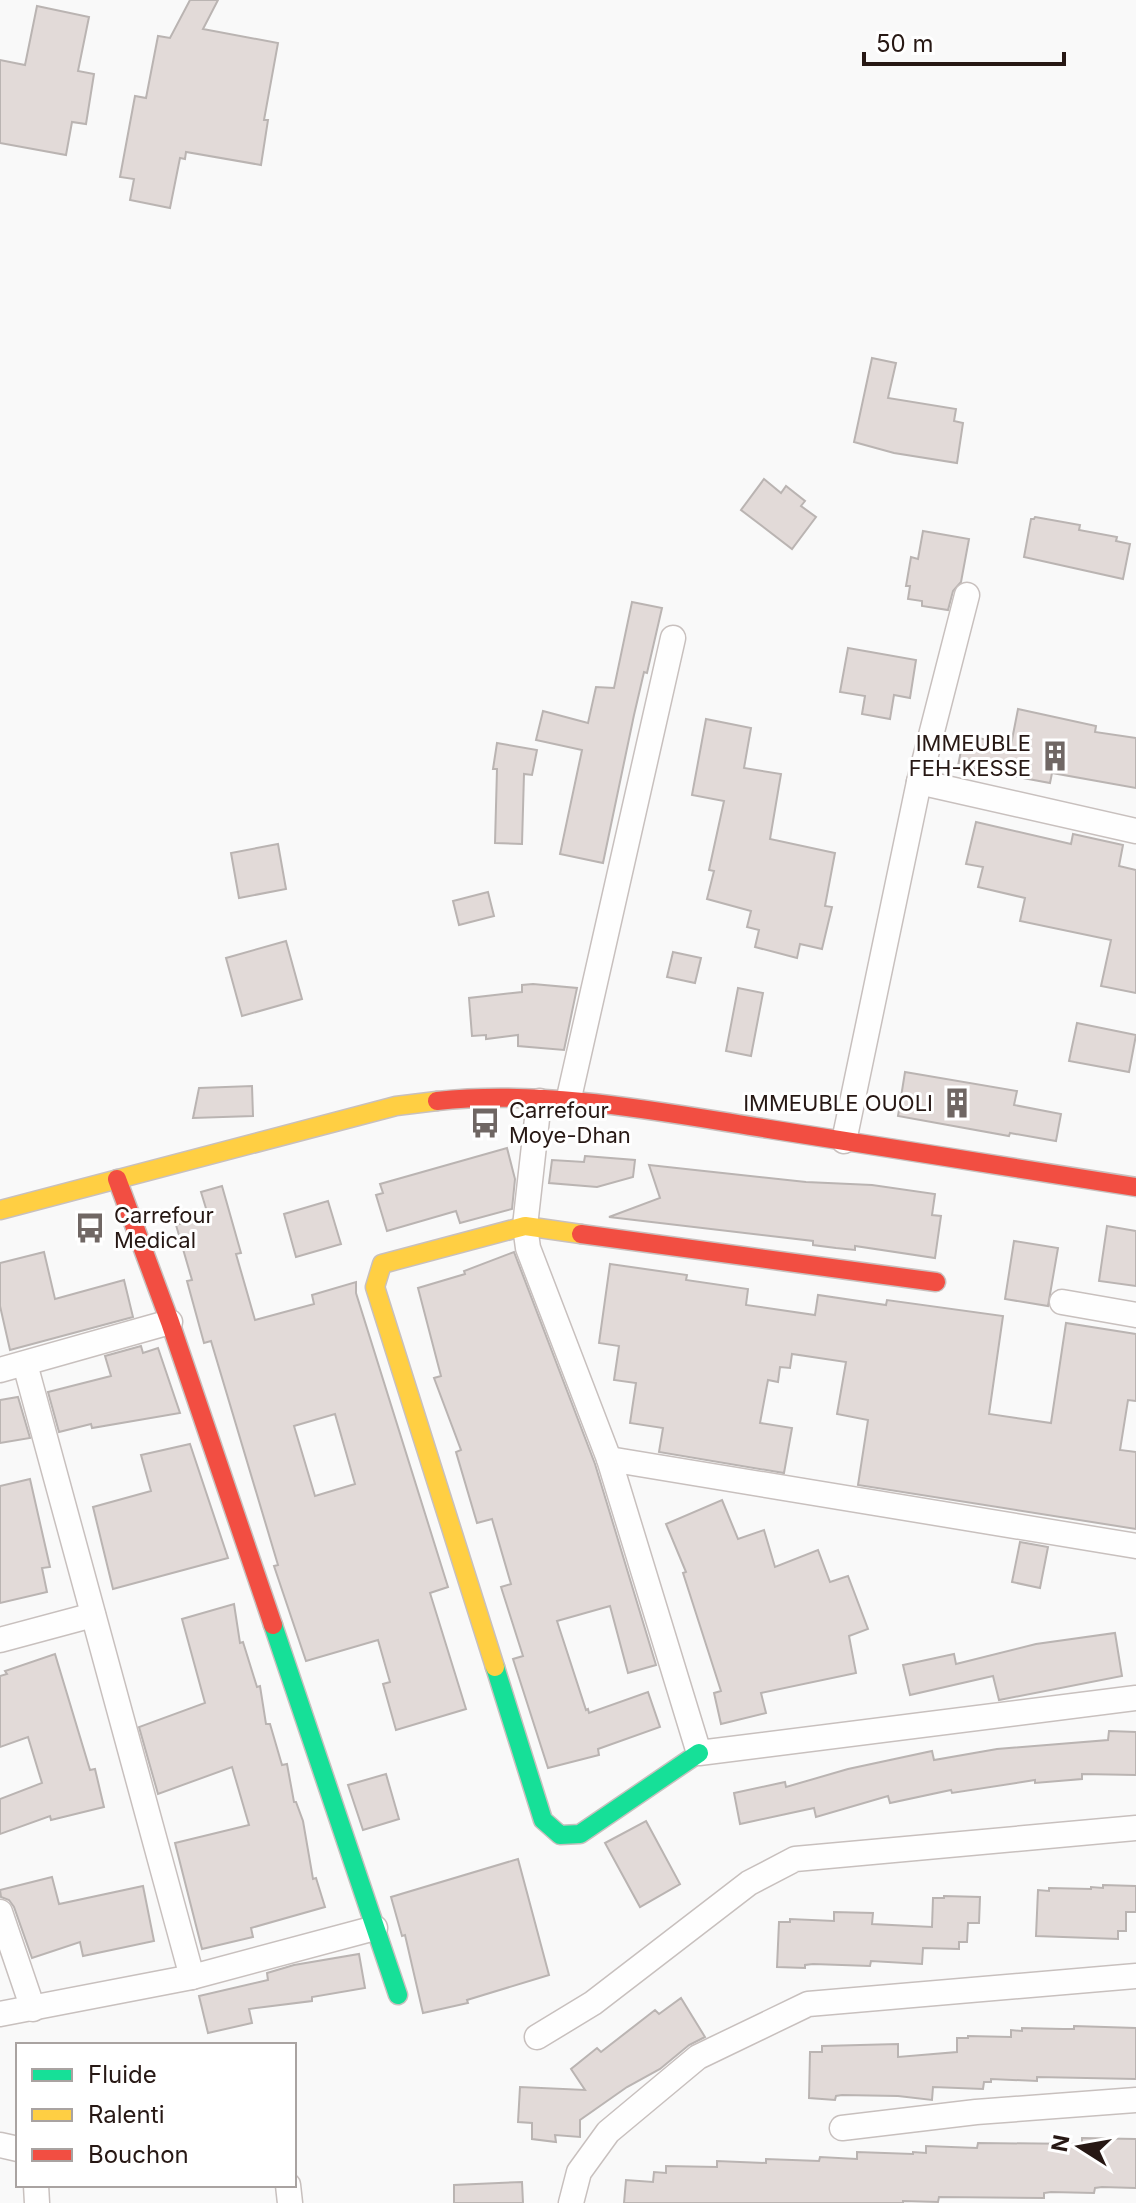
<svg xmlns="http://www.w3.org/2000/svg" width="1136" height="2203" font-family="Inter,sans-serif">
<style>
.building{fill:#e2dad8;stroke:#bab4b2;stroke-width:2;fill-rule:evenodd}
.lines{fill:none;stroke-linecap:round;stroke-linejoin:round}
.street-casing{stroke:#c8c0be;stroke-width:27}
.fast-casing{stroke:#c8c0be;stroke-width:21}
.slow-casing{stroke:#c8c0be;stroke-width:21}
.jam-casing{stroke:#c8c0be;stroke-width:21}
.street{stroke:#fefefe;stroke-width:24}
.fast{stroke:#16e098;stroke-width:18}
.slow{stroke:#ffcf43;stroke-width:18}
.jam{stroke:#f24e42;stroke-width:18}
.labels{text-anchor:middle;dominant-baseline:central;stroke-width:6;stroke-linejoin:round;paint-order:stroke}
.poi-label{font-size:22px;fill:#271814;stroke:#fff;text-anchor:end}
</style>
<rect width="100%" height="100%" fill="#f9f9f9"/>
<g class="building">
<polygon points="190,0 218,0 203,29 278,43 264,120 268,120 261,165 186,152 185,159 180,158 170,208 130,200 134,179 120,177 135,96 146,98 158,36 170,38"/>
<polygon points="37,6 89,17 78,71 94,74 86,124 72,122 66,155 0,143 0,60 25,65"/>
<polygon points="872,358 896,363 888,398 956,409 954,421 963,423 957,463 894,453 854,442"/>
<polygon points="764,479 781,493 786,486 805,501 801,506 816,517 792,549 741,510"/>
<polygon points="1035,517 1080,525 1079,530 1117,537 1116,541 1130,544 1123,579 1024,557 1031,519 1034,519"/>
<polygon points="923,531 969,539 961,582 953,591 948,610 922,606 922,601 908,599 910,586 906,586 911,557 918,559"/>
<polygon points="632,602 662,608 647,673 644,672 634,715 603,863 560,854 582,750 536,740 543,711 588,723 596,687 614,688"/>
<polygon points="848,648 916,660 910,698 894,695 890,719 862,714 865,696 840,692"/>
<polygon points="1018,709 1096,726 1095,732 1136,738 1136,788 1052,773 1050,783 958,766 964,735 1011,745"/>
<polygon points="706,719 751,728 744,768 781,774 770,839 835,853 825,906 832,907 822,949 800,944 797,958 755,947 759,930 747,927 751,911 707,899 714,871 709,870 724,801 692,795"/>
<polygon points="497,743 537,750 532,775 524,774 522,844 495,843 497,769 493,769"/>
<polygon points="976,822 1071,844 1073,834 1123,845 1119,866 1136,870 1136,993 1101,986 1111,940 1020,921 1025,898 978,887 983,867 966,864"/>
<polygon points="278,844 286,889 239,898 231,853"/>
<polygon points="488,892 494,916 459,925 453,901"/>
<polygon points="286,941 302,999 242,1016 226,958"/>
<polygon points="673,952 701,958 695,983 667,977"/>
<polygon points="533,984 577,988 564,1050 518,1046 518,1035 486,1039 486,1035 472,1036 469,998 522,992 522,985"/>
<polygon points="738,988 763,993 751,1056 726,1051"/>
<polygon points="1077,1023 1136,1035 1129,1072 1069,1061"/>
<polygon points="905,1072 1017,1091 1014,1105 1061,1114 1056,1141 1010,1133 1009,1136 898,1116"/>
<polygon points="252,1086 253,1116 193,1118 199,1088"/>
<polygon points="507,1148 515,1179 512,1209 460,1223 456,1211 387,1231 376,1195 383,1193 380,1184"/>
<polygon points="585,1156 635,1160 633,1177 597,1187 549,1183 552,1160 584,1162"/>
<polygon points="649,1165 806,1182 872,1185 935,1194 932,1215 941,1216 935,1258 855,1246 855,1250 836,1248 813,1245 813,1241 609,1217 660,1198"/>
<path d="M222,1186L241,1253L236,1254L255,1320L314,1304L312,1295L356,1282V1293L448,1587L430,1593L466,1709L396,1730L383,1684L390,1682L378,1640L306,1661L274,1566L278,1565L211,1341L204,1343L187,1281L192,1280L176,1225L208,1215L201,1192ZM335,1414L355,1484L315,1496L294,1426Z"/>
<polygon points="328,1201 341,1244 296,1257 284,1214"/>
<polygon points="1107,1226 1136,1231 1136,1286 1099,1281"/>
<polygon points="1014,1241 1058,1248 1048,1306 1005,1299"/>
<polygon points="44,1252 55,1299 124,1280 133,1317 10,1350 0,1306 0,1263"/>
<polygon points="514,1252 595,1464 656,1665 628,1673 610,1606 557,1621 586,1710 588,1709 589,1713 648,1692 660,1727 598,1749 599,1755 548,1768 513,1659 523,1656 501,1587 511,1584 492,1519 477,1523 456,1452 461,1450 434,1378 441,1376 418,1288 465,1274 464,1271"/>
<polygon points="610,1264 687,1275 686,1280 748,1289 746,1305 815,1315 818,1295 886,1305 887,1300 1003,1316 989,1414 1051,1423 1066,1323 1136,1334 1136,1401 1128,1400 1120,1450 1136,1452 1136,1529 858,1485 868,1420 837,1414 846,1362 792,1354 790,1368 780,1367 778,1382 768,1380 760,1423 792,1428 784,1473 659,1452 663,1428 630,1423 636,1383 614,1380 619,1346 599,1343"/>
<polygon points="141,1346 143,1353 158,1348 180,1413 92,1428 91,1424 59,1432 48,1392 111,1376 105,1356"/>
<polygon points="18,1397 30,1438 0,1443 0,1400"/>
<polygon points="190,1444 228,1558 113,1589 93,1507 151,1491 141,1455"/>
<polygon points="30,1479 50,1567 42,1568 47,1592 0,1603 0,1486"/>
<polygon points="722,1500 738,1539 764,1530 775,1567 818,1550 830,1582 848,1576 868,1629 849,1636 856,1673 761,1693 766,1713 721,1724 714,1693 721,1691 683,1573 686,1572 666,1524"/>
<polygon points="1020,1542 1048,1547 1040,1588 1012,1582"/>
<polygon points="234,1604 240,1643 243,1642 257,1687 260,1686 266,1724 270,1724 282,1765 287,1764 294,1802 296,1802 303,1821 313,1879 316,1878 325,1907 251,1928 253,1937 202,1949 175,1843 249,1825 232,1767 158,1794 139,1727 205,1703 182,1619"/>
<polygon points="1115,1633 1122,1676 999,1700 993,1676 910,1695 903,1665 954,1654 956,1664 1036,1644"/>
<polygon points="55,1654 90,1770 95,1769 104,1807 51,1820 50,1816 0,1834 0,1799 42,1783 28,1737 0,1747 0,1676 7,1674 5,1671"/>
<polygon points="1109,1731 1136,1732 1136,1775 1082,1774 1082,1779 1035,1783 1035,1780 952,1793 951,1790 890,1803 888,1796 816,1817 814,1808 740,1824 734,1793 785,1782 786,1787 848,1769 932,1751 934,1760 997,1749 1108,1740"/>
<polygon points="386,1774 399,1819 363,1830 348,1785"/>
<polygon points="646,1821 680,1884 640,1907 605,1843"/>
<polygon points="518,1859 549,1975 467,2000 468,2003 423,2013 405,1935 402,1936 391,1897"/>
<polygon points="52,1877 59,1904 143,1886 154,1941 83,1956 80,1942 32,1958 14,1907 9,1900 1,1897 0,1890"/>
<polygon points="1103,1885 1136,1886 1136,1912 1126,1912 1126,1931 1118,1931 1118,1939 1036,1936 1038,1890 1049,1891 1049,1888 1091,1889 1091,1887 1103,1888"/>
<polygon points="944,1896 980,1897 979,1923 968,1923 967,1942 959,1942 959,1949 923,1948 922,1964 871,1961 870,1966 813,1964 805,1965 805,1968 777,1967 779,1922 790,1922 790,1919 834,1921 834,1912 873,1913 872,1924 932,1927 933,1898 944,1898"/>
<polygon points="359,1954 365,1988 312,1997 312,2001 249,2009 252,2023 208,2033 199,1996 268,1980 267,1973 294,1965"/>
<polygon points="681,1998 705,2037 689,2045 660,2069 627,2087 580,2120 580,2137 555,2135 556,2142 532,2139 532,2123 518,2122 520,2087 585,2090 571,2069 597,2048 601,2052 655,2010 659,2014"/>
<polygon points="1074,2026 1136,2028 1136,2079 1037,2077 1037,2081 991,2079 991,2082 984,2082 983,2089 933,2087 932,2100 898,2096 842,2095 836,2096 835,2100 809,2098 810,2052 822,2052 822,2046 898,2044 898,2057 957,2052 957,2038 968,2038 968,2036 1011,2037 1011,2030 1022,2031 1022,2028 1063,2029 1074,2029"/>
<polygon points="1082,2138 1136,2139 1136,2188 1102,2187 1095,2188 1094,2193 1051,2192 1044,2193 1044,2198 939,2197 938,2202 903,2201 903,2203 624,2203 626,2180 653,2182 654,2172 666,2173 666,2166 717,2167 717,2161 766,2163 766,2159 819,2161 820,2157 857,2159 857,2152 913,2154 913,2152 926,2153 926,2146 977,2148 978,2143 1082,2144"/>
<polygon points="522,2182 523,2203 454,2203 454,2185"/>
</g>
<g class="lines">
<g class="street-casing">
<g id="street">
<polyline points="919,782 1136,831"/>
<polyline points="539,1101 525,1226 528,1248 609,1459 699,1753 1136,1698"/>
<polyline points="568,1102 673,638"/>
<polyline points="844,1141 919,782 967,595"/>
<polyline points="1062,1302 1136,1315"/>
<polyline points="25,1364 192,1977"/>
<polyline points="0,1370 170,1322"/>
<polyline points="609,1459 1136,1546"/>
<polyline points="0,1640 93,1615"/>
<polyline points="0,1912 33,2009"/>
<polyline points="0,2014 192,1977 375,1928"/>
<polyline points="537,2037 593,2003 749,1883 795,1859 1136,1828"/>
<polyline points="842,2128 976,2112 1136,2100"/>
<polyline points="0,2145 18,2149"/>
<polyline points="36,2185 37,2203"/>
<polyline points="288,2185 290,2203"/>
<polyline points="571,2203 579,2172 608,2132 698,2057 808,2004 1136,1976"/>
</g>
</g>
<g class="fast-casing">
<g id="fast">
<polyline points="273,1625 398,1995"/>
<polyline points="495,1667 543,1820 560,1835 580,1834 699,1753"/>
</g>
</g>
<g class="slow-casing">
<g id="slow">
<polyline points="0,1210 396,1106 437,1101"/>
<polyline points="495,1667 375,1287 382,1264 525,1226 581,1234"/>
</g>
</g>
<g class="jam-casing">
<g id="jam">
<path d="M437,1101C546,1089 661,1112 769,1129C891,1148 1014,1168 1136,1187"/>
<polyline points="117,1179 170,1322 273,1625"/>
<polyline points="581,1234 936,1282"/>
</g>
</g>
<use href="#street" class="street"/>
<use href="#fast" class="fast"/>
<use href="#slow" class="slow"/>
<use href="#jam" class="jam"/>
</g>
<defs>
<g id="building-bare" transform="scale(2.4)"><path d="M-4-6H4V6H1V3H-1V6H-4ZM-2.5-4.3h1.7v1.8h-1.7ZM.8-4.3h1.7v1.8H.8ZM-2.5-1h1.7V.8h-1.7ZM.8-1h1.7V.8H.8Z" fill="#706764" stroke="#fff" stroke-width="2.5" paint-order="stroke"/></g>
<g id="bus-bare" transform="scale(2.4)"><path d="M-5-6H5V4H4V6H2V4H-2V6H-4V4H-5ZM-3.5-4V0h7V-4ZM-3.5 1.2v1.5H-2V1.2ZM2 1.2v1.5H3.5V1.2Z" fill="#706764" stroke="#fff" stroke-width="2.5" paint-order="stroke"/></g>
</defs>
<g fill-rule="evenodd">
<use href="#building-bare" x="1055" y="756"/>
<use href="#building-bare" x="957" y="1103"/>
<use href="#bus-bare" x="485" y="1123"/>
<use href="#bus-bare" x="90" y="1228"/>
</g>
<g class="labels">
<g class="poi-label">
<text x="1031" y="743">IMMEUBLE<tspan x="1031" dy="25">FEH-KESSE</tspan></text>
<text x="933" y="1103">IMMEUBLE OUOLI</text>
<text x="509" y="1110" text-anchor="start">Carrefour<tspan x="509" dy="25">Moye-Dhan</tspan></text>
<text x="114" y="1215" text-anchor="start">Carrefour<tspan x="114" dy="25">Medical</tspan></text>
</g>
</g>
<rect x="16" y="2043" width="280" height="144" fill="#ffffff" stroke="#a9a3a1" stroke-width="2"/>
<rect x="32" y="2069" width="40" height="12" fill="#16e098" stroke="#a9a3a1" stroke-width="2"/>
<text x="88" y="2083" font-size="24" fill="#271814">Fluide</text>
<rect x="32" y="2109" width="40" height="12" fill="#ffcf43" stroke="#a9a3a1" stroke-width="2"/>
<text x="88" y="2123" font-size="24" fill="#271814">Ralenti</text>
<rect x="32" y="2149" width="40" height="12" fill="#f24e42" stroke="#a9a3a1" stroke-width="2"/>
<text x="88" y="2163" font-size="24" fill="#271814">Bouchon</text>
<g transform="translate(1080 2147) rotate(281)" stroke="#ffffff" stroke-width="6" paint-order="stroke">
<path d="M0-6L14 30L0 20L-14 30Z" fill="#271814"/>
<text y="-12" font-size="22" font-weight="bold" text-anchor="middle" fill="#271814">N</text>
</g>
<path d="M864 52v12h200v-12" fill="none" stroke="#271814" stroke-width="4"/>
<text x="876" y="52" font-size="24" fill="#271814" stroke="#ffffff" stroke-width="6" paint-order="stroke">50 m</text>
</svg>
